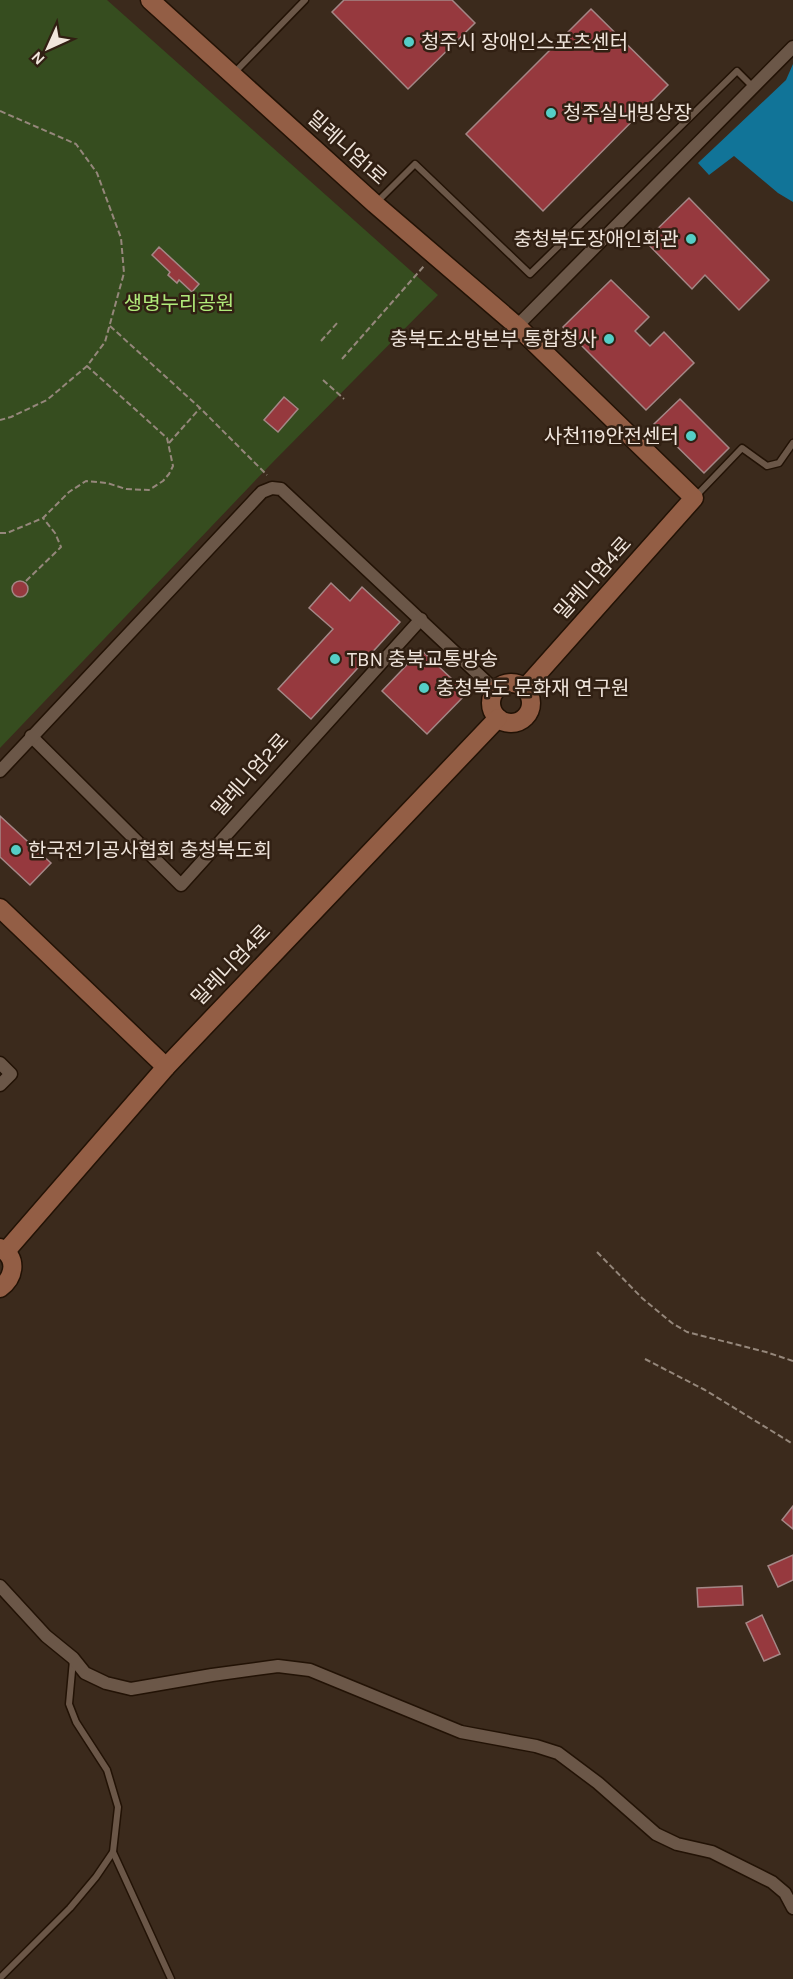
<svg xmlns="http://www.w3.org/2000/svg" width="793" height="1979" font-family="Karla,'Noto Sans KR',sans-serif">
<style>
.green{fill:#364d1f}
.water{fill:#117498}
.building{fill:#96393e;stroke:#a48786;stroke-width:1.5}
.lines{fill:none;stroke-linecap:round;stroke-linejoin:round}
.lane-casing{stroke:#221205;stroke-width:9}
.street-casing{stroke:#221205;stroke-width:15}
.secondary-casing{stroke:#221205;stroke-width:21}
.path{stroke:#95877b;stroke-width:2;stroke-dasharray:6 3;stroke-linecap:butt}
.lane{stroke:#6b5748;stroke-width:6}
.street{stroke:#6b5748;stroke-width:12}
.secondary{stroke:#935e45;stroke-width:18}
.poi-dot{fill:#55cec6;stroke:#312013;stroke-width:2}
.labels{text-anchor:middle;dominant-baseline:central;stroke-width:5;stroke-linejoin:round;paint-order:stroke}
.poi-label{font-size:20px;fill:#f0e5dc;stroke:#312013;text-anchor:start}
.street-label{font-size:20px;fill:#f0e5dc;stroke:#312013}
.park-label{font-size:20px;fill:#b1ea7a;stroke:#312013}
</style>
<rect width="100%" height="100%" fill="#3b2a1c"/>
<polygon class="green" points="0,0 107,0 438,295 272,463 0,748"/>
<polygon class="water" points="793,64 793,202 778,193 734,156 709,175 698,163 786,80"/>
<g class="building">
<polygon points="344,0 452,0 475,23 408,89 332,12"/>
<polygon points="591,9 668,85 543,211 466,134"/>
<polygon points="689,198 769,280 739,310 705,275 692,289 645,241"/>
<polygon points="159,247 199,284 192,292 179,280 177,283 168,275 170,272 152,255"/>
<polygon points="611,280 649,317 635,331 650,346 664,332 694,363 646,410 563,327"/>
<polygon points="284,397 298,409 278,432 264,420"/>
<polygon points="680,399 729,448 704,473 654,424"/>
<circle cx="20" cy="589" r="8"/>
<polygon points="331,583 350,601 362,587 400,622 311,719 278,689 333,629 309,608"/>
<polygon points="421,650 467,693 427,734 382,691"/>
<polygon points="0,816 51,863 30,885 0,857"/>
<polygon points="793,1506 793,1529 782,1520"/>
<polygon points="793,1555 793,1580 778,1587 768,1566"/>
<polygon points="742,1586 743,1605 698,1607 697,1588"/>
<polygon points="762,1615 780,1654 764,1661 746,1623"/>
</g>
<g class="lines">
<g class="lane-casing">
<g id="lane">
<polyline points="235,72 305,0"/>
<polyline points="376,203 415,164 530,274 737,71 753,87"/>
<polyline points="696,496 742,448 767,466 779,463 793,443"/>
<polyline points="113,1852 171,1979"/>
<polyline points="0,1978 70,1908 96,1877 113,1852 118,1807 107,1770 76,1722 69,1704 73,1660"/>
</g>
</g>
<g class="street-casing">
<g id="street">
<polyline points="517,326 793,47"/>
<polyline points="31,736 181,885 421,619"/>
<polyline points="0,771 262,492 272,488 281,489 495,690"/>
<polyline points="0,1063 11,1074 0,1085"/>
<polyline points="0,1586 46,1636 73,1658 85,1673 106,1683 131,1689 212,1675 278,1666 310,1670 461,1732 536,1746 558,1753 598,1783 656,1834 677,1844 712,1852 772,1882 785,1893 793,1908"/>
</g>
</g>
<g class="secondary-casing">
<g id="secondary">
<polyline points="150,0 375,204 517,326 694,498 525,688"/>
<circle cx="511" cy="703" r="20"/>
<polyline points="0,908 166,1067"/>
<path d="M0,1248C18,1257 15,1277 0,1288"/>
<polyline points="6,1251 166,1067 498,718"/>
</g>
</g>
<g class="path">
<polyline points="0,111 76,144 97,173 121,238 124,273 105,342 87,366 47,400 11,417 0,420"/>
<polyline points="110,326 200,408 267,475"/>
<polyline points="321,341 338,322"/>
<polyline points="342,359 424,266"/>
<polyline points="323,380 344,399"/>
<polyline points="169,443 200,408"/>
<polyline points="0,533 7,533 43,518 69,492 86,481 107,483 126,489 149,490 163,481 169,474 173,466 167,438 87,366"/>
<polyline points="26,581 61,547 55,533 43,518"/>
<polyline points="597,1252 642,1298 672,1323 687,1332 766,1352 793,1361"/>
<polyline points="645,1359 705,1390 793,1444"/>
</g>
<use href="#lane" class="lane"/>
<use href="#street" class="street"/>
<use href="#secondary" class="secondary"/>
</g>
<g class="poi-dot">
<circle cx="409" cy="42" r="6"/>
<circle cx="551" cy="113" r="6"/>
<circle cx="691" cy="239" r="6"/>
<circle cx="609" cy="339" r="6"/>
<circle cx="691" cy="436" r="6"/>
<circle cx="335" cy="659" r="6"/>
<circle cx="424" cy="688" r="6"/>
<circle cx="16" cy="850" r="6"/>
</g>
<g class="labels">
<g class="poi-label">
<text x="421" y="42">청주시 장애인스포츠센터</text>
<text x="563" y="113">청주실내빙상장</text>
<text x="679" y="239" text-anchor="end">충청북도장애인회관</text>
<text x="597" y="339" text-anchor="end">충북도소방본부 통합청사</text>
<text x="679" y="436" text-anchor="end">사천119안전센터</text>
<text x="347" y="659">TBN 충북교통방송</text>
<text x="436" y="688">충청북도 문화재 연구원</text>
<text x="28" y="850">한국전기공사협회 충청북도회</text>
</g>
<g class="street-label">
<text transform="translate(347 148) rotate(42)">밀레니엄1로</text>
<text transform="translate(593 578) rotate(-48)">밀레니엄4로</text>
<text transform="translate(250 775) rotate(-48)">밀레니엄2로</text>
<text transform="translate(231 965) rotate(-46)">밀레니엄4로</text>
</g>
<g class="park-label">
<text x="179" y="303">생명누리공원</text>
</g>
</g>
<g transform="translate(48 48) rotate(225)" stroke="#312013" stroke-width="4.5" paint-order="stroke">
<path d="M0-4.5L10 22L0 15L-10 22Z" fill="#f0e5dc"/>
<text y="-9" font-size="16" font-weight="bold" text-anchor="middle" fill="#f0e5dc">N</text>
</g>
</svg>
